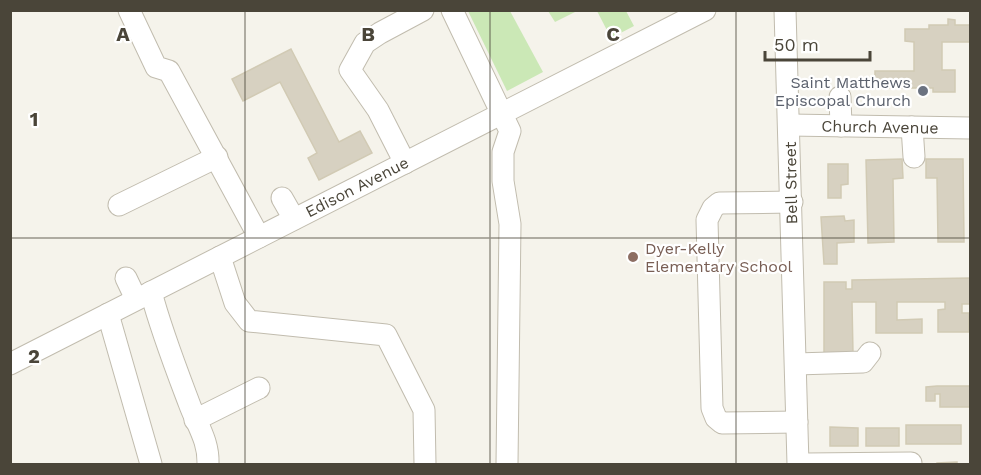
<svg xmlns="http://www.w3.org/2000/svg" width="981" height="475" font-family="'Work Sans',sans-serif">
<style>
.green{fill:#cbe8b6}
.building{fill:#d7d1c1;stroke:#d1cab4;stroke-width:1.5}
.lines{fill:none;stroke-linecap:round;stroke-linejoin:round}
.minor-casing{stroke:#c1bcae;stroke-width:23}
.minor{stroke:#fff;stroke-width:21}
.grid{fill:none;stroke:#4a4539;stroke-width:1.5;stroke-opacity:0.55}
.worship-dot{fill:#6b7280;stroke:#fff;stroke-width:2}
.education-dot{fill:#8d6e63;stroke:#fff;stroke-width:2}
.labels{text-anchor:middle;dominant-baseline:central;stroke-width:4.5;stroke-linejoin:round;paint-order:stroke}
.worship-label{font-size:16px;fill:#5b616d;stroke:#fff;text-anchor:end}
.street-label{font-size:16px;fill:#4a4539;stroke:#fff}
.education-label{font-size:16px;fill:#785e54;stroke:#fff;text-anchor:start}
.grid-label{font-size:20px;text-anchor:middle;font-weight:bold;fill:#4a4539;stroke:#fff;stroke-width:4.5;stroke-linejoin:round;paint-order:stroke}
</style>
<rect width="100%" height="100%" fill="#f5f3eb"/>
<g class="green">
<polygon points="468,11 510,11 543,72 507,91"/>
<polygon points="548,11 577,11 555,22"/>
<polygon points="597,11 626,11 634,26 611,38"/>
</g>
<g class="building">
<polygon points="948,19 955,20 955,25 970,25 970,42 942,42 942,70 955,70 955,92 933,92 933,88 875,88 875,71 914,71 914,42 905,41 905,29 929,29 929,25 948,25"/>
<polygon points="291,49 339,142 360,131 372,153 319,180 308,158 317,153 280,82 243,101 232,79"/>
<polygon points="902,159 903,178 893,179 894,242 868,243 866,160"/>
<polygon points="926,159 963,159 964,242 938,242 937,178 926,178"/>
<polygon points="828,164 848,164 848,184 841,185 841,198 828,198"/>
<polygon points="844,216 845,221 854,220 854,242 837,243 837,264 824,264 821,217"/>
<polygon points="970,278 970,304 962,304 962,313 969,313 969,332 938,332 938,310 945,309 945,302 897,302 897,320 922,319 922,333 876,333 876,302 852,302 853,354 824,354 824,282 846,282 846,289 852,289 852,280"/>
<polygon points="937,386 970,386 970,407 940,407 940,394 935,394 935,401 926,401 926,387"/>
<rect x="906" y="425" width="55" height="19"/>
<polygon points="830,427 858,428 858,446 830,446"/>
<rect x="866" y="428" width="33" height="18"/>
<polygon points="957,462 957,464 937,464 937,463"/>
</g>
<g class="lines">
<g class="minor-casing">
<g id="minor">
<polyline points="129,10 156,67 169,71 259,237"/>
<polyline points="452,10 510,131 503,152 503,181 510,224 507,464"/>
<polyline points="785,10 798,464"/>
<polyline points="840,97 841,126"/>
<polyline points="790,125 970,128"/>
<polyline points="912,127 914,157"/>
<polyline points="405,163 378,110 350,70 365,43 380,33 423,10"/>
<polyline points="282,198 294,219"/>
<polyline points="792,202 719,203 713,208 707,220 712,408 716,418 722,423 797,422"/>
<polyline points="119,205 217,157"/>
<polyline points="220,257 235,303 249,321 386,335 424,410 425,464"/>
<polyline points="126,278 136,299"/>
<path d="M151,292C161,330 175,366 189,403C197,425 209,441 208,464"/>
<polyline points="108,314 151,464"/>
<polyline points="10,364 705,10"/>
<polyline points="796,364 863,362 870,353"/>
<polyline points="195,420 259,388"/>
<polyline points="806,464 911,463"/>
</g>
</g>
<use href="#minor" class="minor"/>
</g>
<path class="grid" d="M245,10V464M490,10V464M736,10V464M10,238H970"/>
<circle class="worship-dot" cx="923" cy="91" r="6"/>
<circle class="education-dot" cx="633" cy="257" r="6"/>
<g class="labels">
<g class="worship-label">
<text x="911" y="82">Saint Matthews<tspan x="911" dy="18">Episcopal Church</tspan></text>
</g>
<g class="street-label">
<text transform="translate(880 127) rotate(1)">Church Avenue</text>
<text transform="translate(791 183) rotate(-91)">Bell Street</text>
<text transform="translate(357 187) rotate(-27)">Edison Avenue</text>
</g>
<g class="education-label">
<text x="645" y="248">Dyer-Kelly<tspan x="645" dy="18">Elementary School</tspan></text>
</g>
</g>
<g class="grid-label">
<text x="123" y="41">A</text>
<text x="368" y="41">B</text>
<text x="613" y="41">C</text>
<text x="34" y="126">1</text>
<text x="34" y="363">2</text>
</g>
<rect width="981" height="475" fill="none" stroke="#4a4539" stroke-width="24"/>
<path d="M765 51v9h105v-9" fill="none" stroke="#4a4539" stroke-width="3"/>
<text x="774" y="51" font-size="18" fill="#4a4539" stroke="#ffffff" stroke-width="4.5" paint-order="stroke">50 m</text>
</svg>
